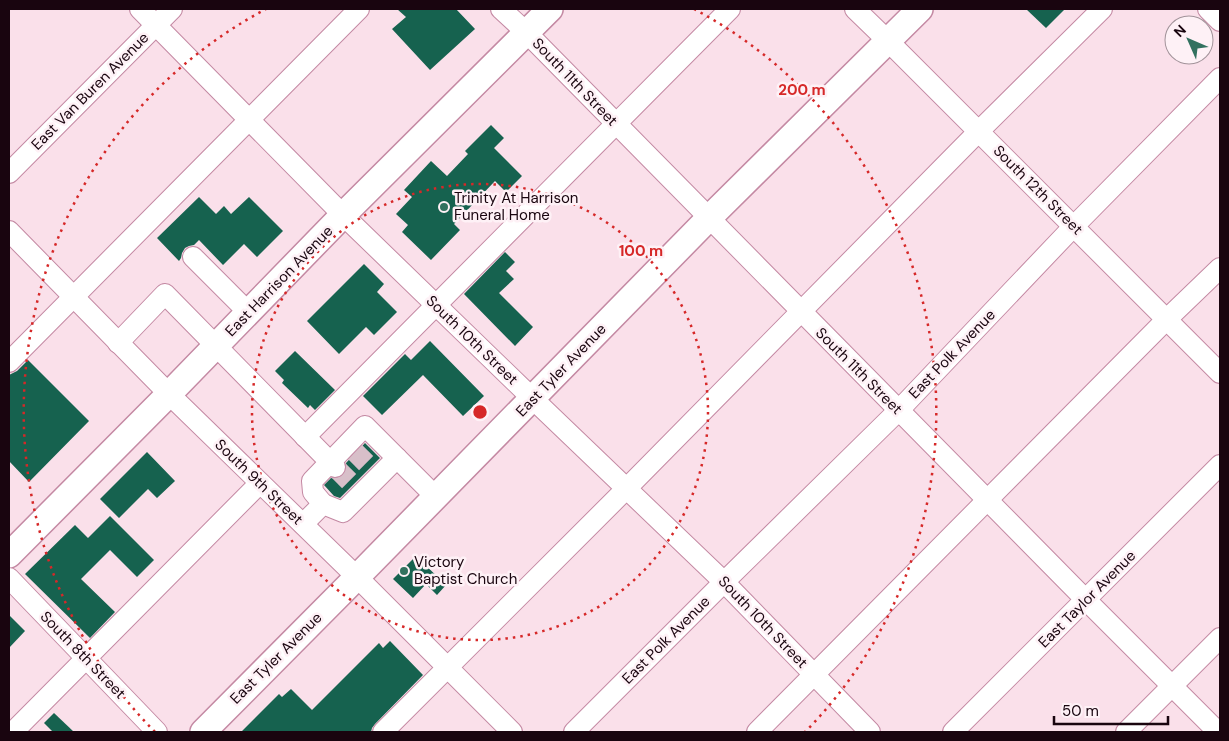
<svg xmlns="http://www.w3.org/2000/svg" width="1229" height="741" font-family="'DM Sans',sans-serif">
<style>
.building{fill:#16624f}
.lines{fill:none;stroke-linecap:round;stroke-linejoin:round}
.minor-tunnel{stroke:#d8bfc9;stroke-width:20;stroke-dasharray:20 10;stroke-linecap:butt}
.minor-casing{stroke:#c489a3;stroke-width:22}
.major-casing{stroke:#c489a3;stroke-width:28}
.minor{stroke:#fff;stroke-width:20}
.major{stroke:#fff;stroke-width:25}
.ring{fill:none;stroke:#d62828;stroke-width:2.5;stroke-dasharray:2.5 5}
.poi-dot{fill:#32715f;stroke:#fef1f6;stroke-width:2}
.labels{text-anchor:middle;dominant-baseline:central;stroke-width:5;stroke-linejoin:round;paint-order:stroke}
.street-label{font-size:15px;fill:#19050f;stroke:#fef1f6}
.poi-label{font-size:15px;fill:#19050f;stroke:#fef1f6;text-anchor:start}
.centre{fill:#d62828;stroke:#fef1f6;stroke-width:2.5}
.ring-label{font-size:15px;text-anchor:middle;font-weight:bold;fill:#d62828;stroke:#fef1f6;stroke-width:5;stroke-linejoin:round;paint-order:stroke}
</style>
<rect width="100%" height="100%" fill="#fae0ea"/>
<g class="building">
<polygon points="397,9 456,9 475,29 430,70 392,29 406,17"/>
<polygon points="1026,9 1065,9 1046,28"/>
<polygon points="491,125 504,138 494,148 522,176 506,192 495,181 454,224 460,230 431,260 402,232 408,225 396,214 412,197 404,190 431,161 447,176 468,154 465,151"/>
<polygon points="199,197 216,214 224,206 231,214 249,197 283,231 257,257 244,244 223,265 199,240 194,245 189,246 185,248 182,253 181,258 179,261 157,238"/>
<polygon points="505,252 515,262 506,271 514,279 499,293 533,327 515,346 464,294"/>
<polygon points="364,264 384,284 377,292 397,312 374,335 366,327 339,354 307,321"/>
<polygon points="430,341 484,396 463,416 423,375 382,415 363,396 405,354 411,360"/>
<polygon points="295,351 335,390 315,410 310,405 308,408 282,383 284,380 275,371"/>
<polygon points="28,360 89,421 29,482 9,461 9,375 17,371"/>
<polygon points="365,443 380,458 340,498 334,496 324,485 331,478 337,479 344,475 347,470 346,463"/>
<polygon points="147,452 175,481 157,498 148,489 119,518 100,499"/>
<polygon points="110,516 154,560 137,577 110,550 81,579 115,612 90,638 25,574 75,525 88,538"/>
<polygon points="416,556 446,585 437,595 426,584 413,598 393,579"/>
<polygon points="9,615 25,631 9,648"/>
<polygon points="390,641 423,675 375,724 372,728 371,732 241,732 279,694 282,697 291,689 312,710 379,643 383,648"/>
<polygon points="54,713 74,732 53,732 44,723"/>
</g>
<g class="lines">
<g class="minor-tunnel">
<polyline points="352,449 373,470"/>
<polyline points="335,467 355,487"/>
</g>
<g class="minor-casing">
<g id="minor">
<polyline points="140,9 343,215 533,399 724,582 870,732"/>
<polyline points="501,9 526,32 1086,600 1218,732"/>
<polyline points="855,9 888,41 1220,373"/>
<polyline points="1208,9 1220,21"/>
<polyline points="9,173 172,9"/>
<polyline points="9,231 169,394 357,577 512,732"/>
<polyline points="193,257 248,312"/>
<polyline points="118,343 165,294 335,467"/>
<polyline points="9,362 359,9"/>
<polyline points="305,437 730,9"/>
<polyline points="323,504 313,492 312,481 365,426 397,458"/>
<polyline points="303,524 323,504 343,512 397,458 436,497"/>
<polyline points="9,578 157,732"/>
<polyline points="13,732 260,483"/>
<polyline points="383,732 627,488 979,131 1102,9"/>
<polyline points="574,732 724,582 899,410 1074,226 1220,78"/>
<polyline points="757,732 1167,319 1220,268"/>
<polyline points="953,732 1220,465"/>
<polyline points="1126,732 1220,638"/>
</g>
</g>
<g class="major-casing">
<g id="major">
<polyline points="9,555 169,394 343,215 550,9"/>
<polyline points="203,732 357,577 709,218 920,9"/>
</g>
</g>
<use href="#minor" class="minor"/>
<use href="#major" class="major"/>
</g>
<g class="ring">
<circle cx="480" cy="412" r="228"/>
<path d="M155 732A456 456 0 0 1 266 9M694 9A456 456 0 0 1 805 732"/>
</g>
<g class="poi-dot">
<circle cx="444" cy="207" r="5"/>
<circle cx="404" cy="571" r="5"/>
</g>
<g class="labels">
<g class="street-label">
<text transform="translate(575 82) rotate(46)">South 11th Street</text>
<text transform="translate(90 91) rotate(-45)">East Van Buren Avenue</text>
<text transform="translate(1038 190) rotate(45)">South 12th Street</text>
<text transform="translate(279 281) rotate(-46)">East Harrison Avenue</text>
<text transform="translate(472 340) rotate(44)">South 10th Street</text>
<text transform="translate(952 354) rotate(-46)">East Polk Avenue</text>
<text transform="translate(561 370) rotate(-46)">East Tyler Avenue</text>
<text transform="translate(859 371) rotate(45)">South 11th Street</text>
<text transform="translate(259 482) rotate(44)">South 9th Street</text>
<text transform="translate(1087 599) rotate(-45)">East Taylor Avenue</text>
<text transform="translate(763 622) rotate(46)">South 10th Street</text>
<text transform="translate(666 640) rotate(-45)">East Polk Avenue</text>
<text transform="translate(83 655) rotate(46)">South 8th Street</text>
<text transform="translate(276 658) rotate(-45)">East Tyler Avenue</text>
</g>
<g class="poi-label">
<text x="454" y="198">Trinity At Harrison<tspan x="454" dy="17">Funeral Home</tspan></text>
<text x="414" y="562">Victory<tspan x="414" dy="17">Baptist Church</tspan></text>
</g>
</g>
<circle cx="480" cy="412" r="8" class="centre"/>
<g class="ring-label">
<text x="802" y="95">200 m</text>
<text x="641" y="256">100 m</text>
</g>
<rect width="1229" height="741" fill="none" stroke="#19050f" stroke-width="20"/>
<g transform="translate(1189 40) rotate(315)"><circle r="24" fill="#fef1f6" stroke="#a2939a"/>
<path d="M0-4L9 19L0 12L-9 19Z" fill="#32715f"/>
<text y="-8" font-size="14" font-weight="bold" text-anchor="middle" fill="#19050f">N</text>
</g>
<path d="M1054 716v8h114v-8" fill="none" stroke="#19050f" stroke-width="2.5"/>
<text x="1062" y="716" font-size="15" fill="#19050f" stroke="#fef1f6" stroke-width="4" paint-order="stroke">50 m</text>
</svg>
